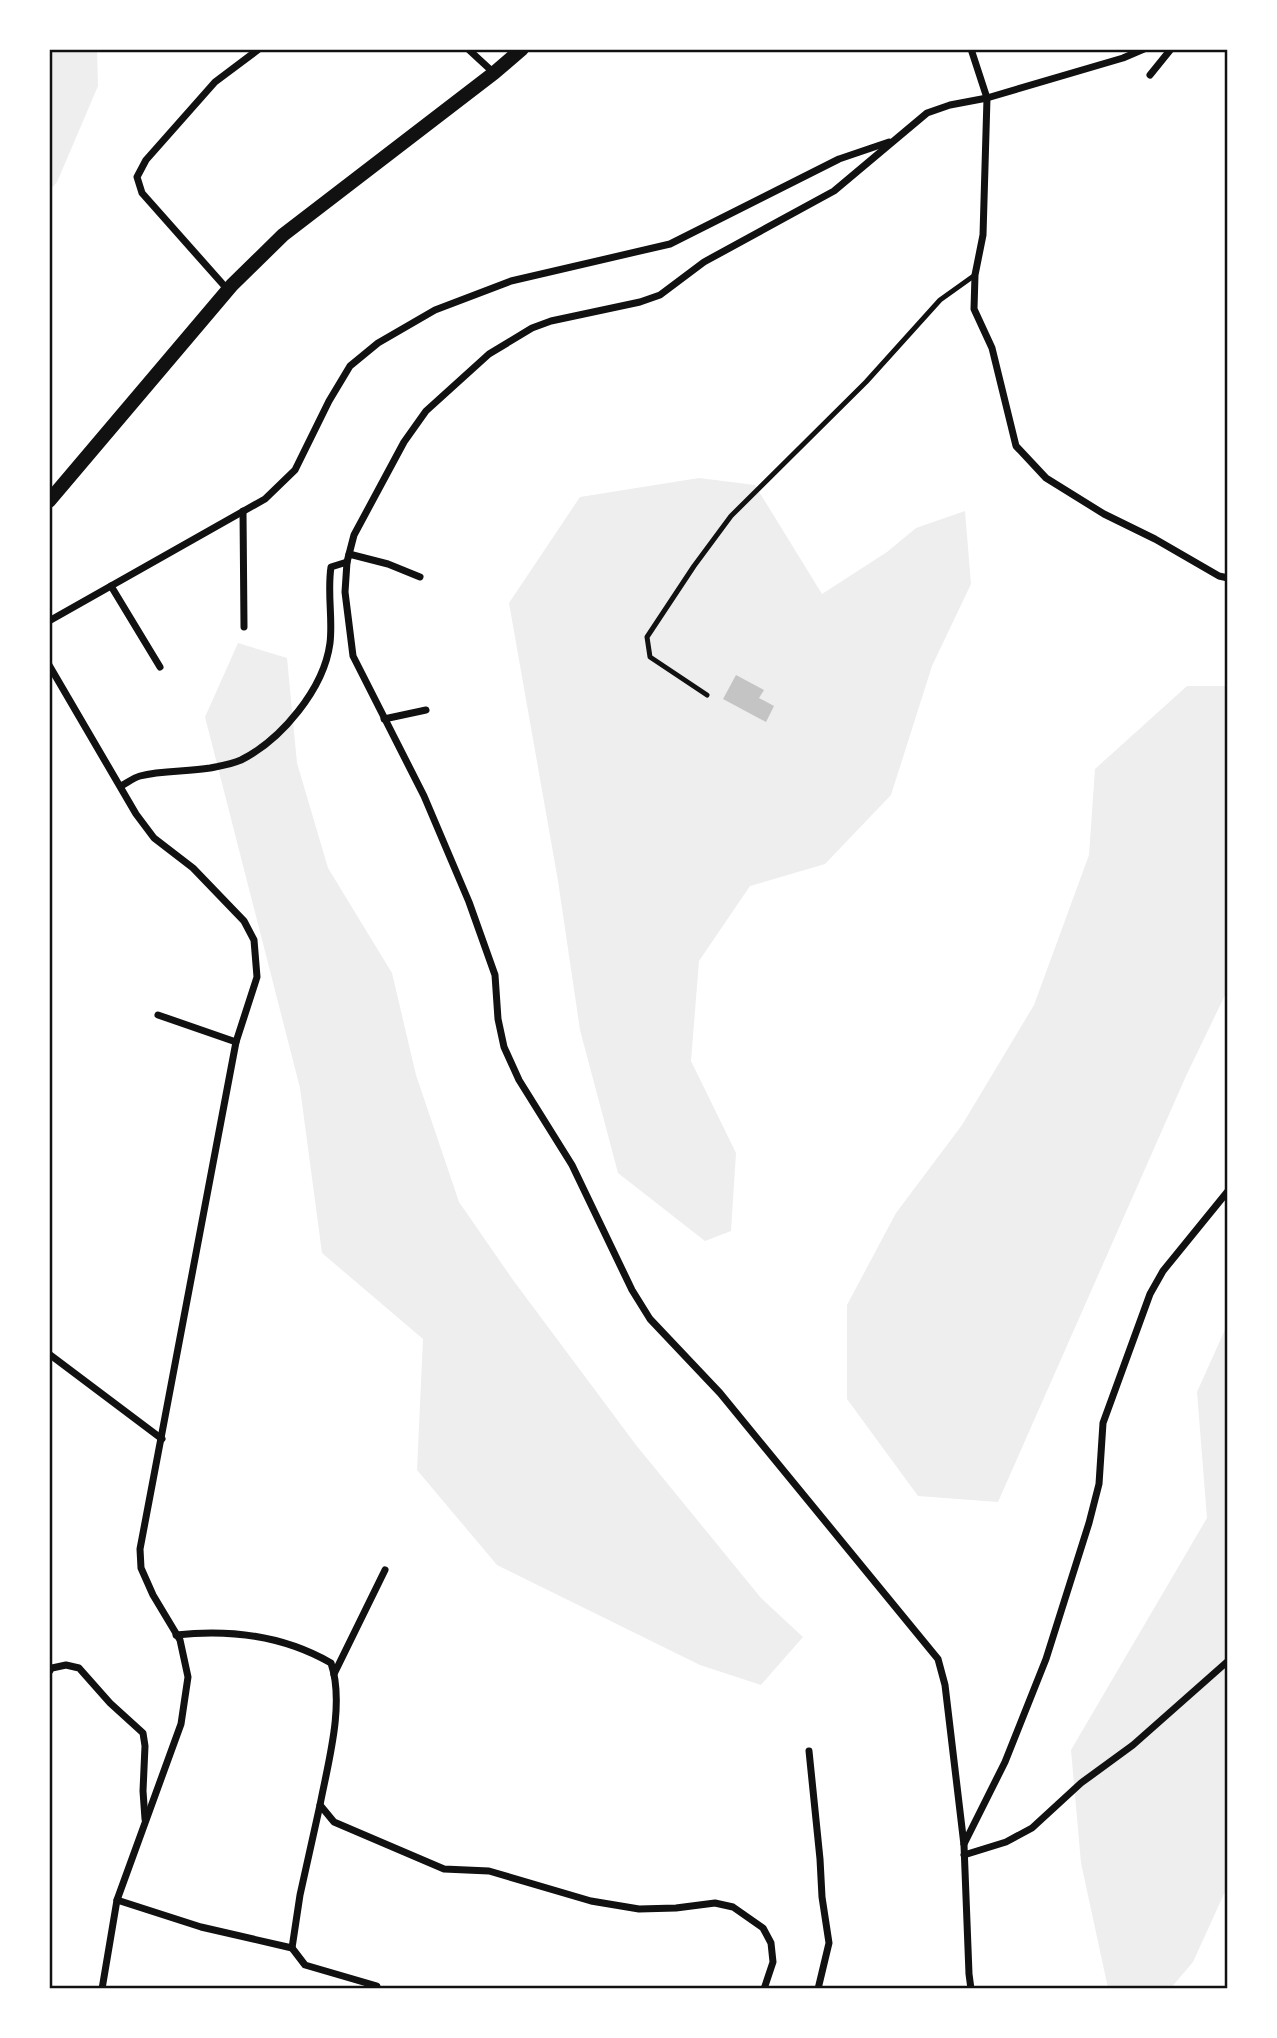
<svg xmlns="http://www.w3.org/2000/svg" width="1277" height="2038" font-family="Bitter,serif">
<style>
.green{fill:#eee}
.building{fill:#c4c4c4}
.lines{fill:none;stroke-linecap:round;stroke-linejoin:round}
.service{stroke:#111;stroke-width:5}
.minor{stroke:#111;stroke-width:7}
.secondary{stroke:#111;stroke-width:14}
.neatline{fill:none;stroke:#111;stroke-width:2.5}
</style>
<rect width="100%" height="100%" fill="#fff"/>
<g class="green">
<polygon points="49,49 97,49 98,86 57,182 49,191"/>
<polygon points="699,478 755,485 822,594 887,552 916,528 965,511 971,584 932,666 891,795 825,864 750,886 699,961 691,1061 736,1153 731,1231 705,1241 618,1173 580,1030 558,881 509,603 580,497"/>
<polygon points="238,643 287,658 297,763 328,868 392,973 416,1075 459,1202 513,1280 636,1445 761,1598 803,1637 761,1685 700,1665 497,1565 417,1470 423,1339 322,1253 300,1088 205,717"/>
<polygon points="1187,686 1228,686 1228,989 1186,1076 998,1502 918,1496 847,1399 847,1305 896,1213 962,1125 1034,1005 1089,855 1095,769"/>
<polygon points="1228,1323 1228,1885 1193,1962 1170,1989 1110,1989 1108,1988 1081,1863 1071,1750 1207,1518 1197,1392"/>
</g>
<polygon class="building" points="736,675 764,690 759,698 774,706 766,722 723,699"/>
<g class="lines">
<polyline class="service" points="707,695 650,657 647,637 694,566 731,516 866,382 940,300 975,275"/>
<g class="minor">
<polyline points="468,49 494,73"/>
<polyline points="971,49 987,98 983,235 975,275 974,309 992,348 1016,446 1046,478 1104,514 1155,539 1219,576 1228,578"/>
<polyline points="1150,75 1171,49"/>
<polyline points="228,290 142,193 137,177 146,160 215,82 259,49"/>
<polyline points="243,511 244,627"/>
<polyline points="349,554 388,564 420,577"/>
<polyline points="111,586 160,667"/>
<polyline points="49,621 265,499 295,470 329,401 350,366 378,343 435,310 511,281 670,244 839,159 889,142"/>
<polyline points="49,665 136,814 154,838 193,868 244,921 254,940 257,977 236,1042 140,1549 141,1568 153,1595 180,1640 188,1677 181,1724 117,1900 102,1989"/>
<polyline points="384,719 426,710"/>
<path d="M121,786C127,783 133,778 140,776C162,770 187,772 210,768C220,766 232,764 241,760C281,740 324,689 330,643C333,618 327,593 331,567L347,562"/>
<polyline points="158,1015 236,1042"/>
<polyline points="49,1354 162,1439"/>
<path d="M176,1635C230,1629 284,1636 331,1663C345,1704 328,1763 320,1805L334,1822L444,1869L489,1871L591,1901L639,1909L676,1908L715,1903L733,1907L763,1928L771,1943L773,1962L764,1989"/>
<polyline points="49,1672 52,1668 66,1665 79,1668 110,1703 143,1733 145,1746 143,1791 145,1819"/>
<polyline points="334,1674 385,1570"/>
<polyline points="809,1751 820,1859 822,1897 829,1943 818,1989"/>
<polyline points="964,1844 1005,1762 1046,1659 1089,1523 1099,1484 1103,1423 1150,1294 1163,1271 1228,1191"/>
<polyline points="964,1855 1006,1842 1032,1828 1081,1783 1133,1745 1228,1661"/>
<polyline points="117,1900 201,1927 292,1948 305,1965 377,1986 377,1989"/>
<polyline points="292,1948 300,1895 320,1805"/>
<polyline points="971,1989 969,1974 964,1845 945,1685 938,1659 720,1393 650,1319 632,1290 572,1165 519,1080 504,1047 498,1019 495,975 469,902 424,796 353,656 345,592 347,562 354,535 404,442 426,411 489,354 532,328 551,321 640,302 660,295 704,262 834,191 927,113 950,105 987,98 1123,58 1144,49"/>
</g>
<polyline class="secondary" points="49,501 232,285 283,235 494,73 522,49"/>
</g>
<rect width="1277" height="2038" fill="none" stroke="#ffffff" stroke-width="102"/>
<rect x="51" y="51" width="1175" height="1936" class="neatline"/>
</svg>
